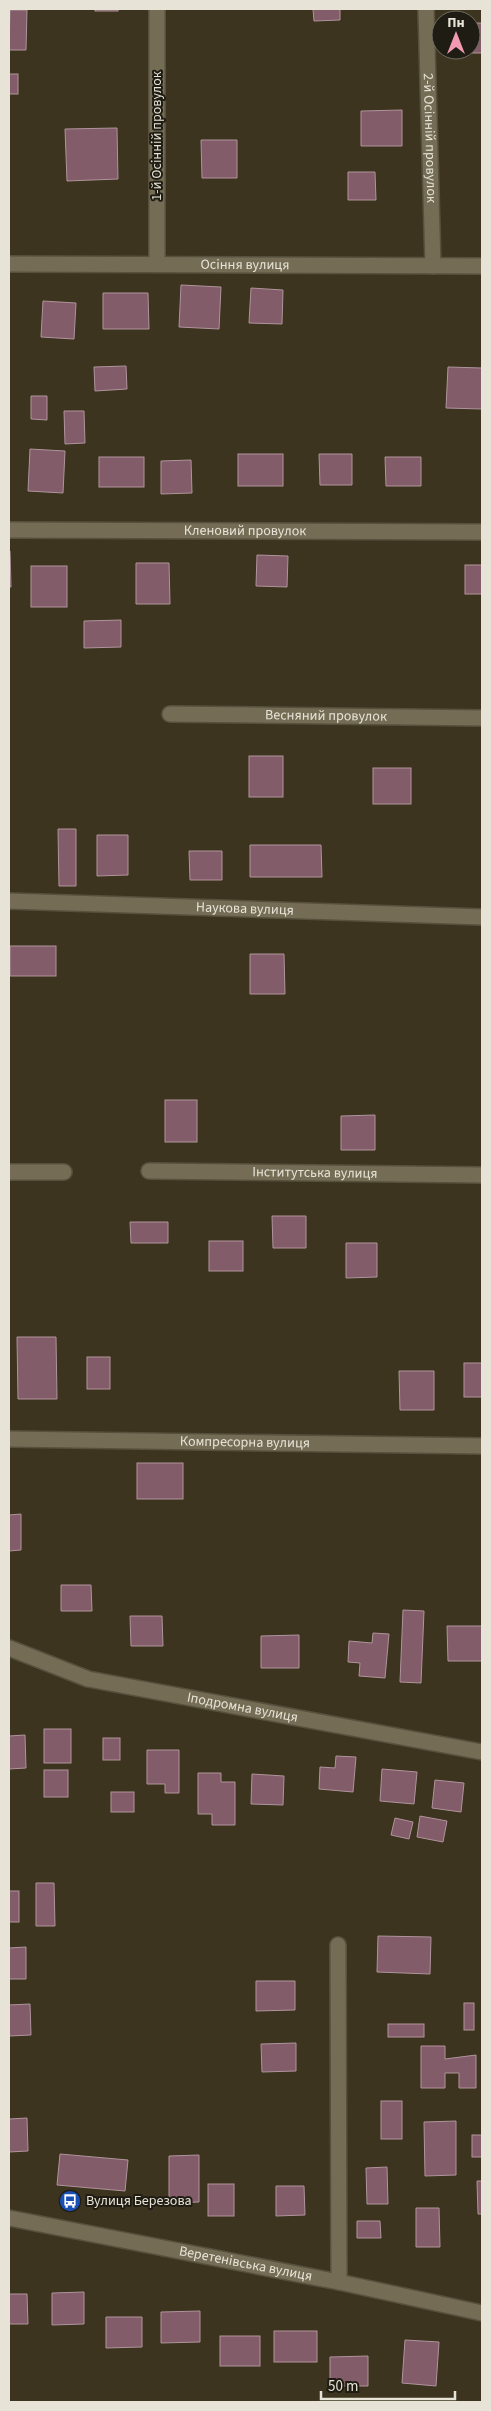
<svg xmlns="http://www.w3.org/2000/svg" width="491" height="2411" font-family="'Source Sans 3',sans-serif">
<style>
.building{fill:#825c68;stroke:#b0949c}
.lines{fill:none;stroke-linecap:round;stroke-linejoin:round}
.minor-casing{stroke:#56503d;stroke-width:18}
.minor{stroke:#746c55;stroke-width:15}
.labels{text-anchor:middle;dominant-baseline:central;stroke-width:4;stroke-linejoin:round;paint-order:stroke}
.street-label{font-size:14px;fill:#e7e3d6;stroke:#1f1c13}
.poi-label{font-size:14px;fill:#e7e3d6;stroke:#1f1c13;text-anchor:start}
</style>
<rect width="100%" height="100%" fill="#3c341f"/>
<g class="building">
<rect x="95" y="9" width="23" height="2"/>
<polygon points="313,9 340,9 340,20 314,21"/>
<polygon points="10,10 27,10 26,50 9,50"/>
<polygon points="471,23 482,23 482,53 466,53 466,50 471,50"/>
<rect x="9" y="74" width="9" height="20"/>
<polygon points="402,110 402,146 361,146 361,111"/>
<polygon points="117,128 118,179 67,181 65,129"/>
<polygon points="201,140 237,140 237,178 202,178"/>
<polygon points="348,172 375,172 376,200 348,200"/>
<polygon points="181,285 221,287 219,329 179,327"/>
<polygon points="251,288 283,290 282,324 249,323"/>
<polygon points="103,293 148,293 149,329 103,329"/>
<polygon points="43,301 76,303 74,339 41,337"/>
<polygon points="126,366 127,389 95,391 94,367"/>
<polygon points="448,367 482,368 482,409 446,408"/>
<polygon points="31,396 47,396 47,420 31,419"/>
<polygon points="64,411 84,411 85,443 65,444"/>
<polygon points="30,449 65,451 63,493 28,491"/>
<rect x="238" y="454" width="45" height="32"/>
<polygon points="319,454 352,454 352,485 320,485"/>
<rect x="99" y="457" width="45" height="30"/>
<polygon points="385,457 421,457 421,486 386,486"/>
<polygon points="191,460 192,493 161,494 161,461"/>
<polygon points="9,551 10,551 11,587 9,587"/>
<polygon points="257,555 288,556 287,587 256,586"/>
<polygon points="136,563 169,563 170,604 136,604"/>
<rect x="465" y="565" width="17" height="29"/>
<rect x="31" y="566" width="36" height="41"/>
<polygon points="121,620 121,647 84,648 84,621"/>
<rect x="249" y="756" width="34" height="41"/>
<rect x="373" y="768" width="38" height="36"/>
<polygon points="58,829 76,829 76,886 59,886"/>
<polygon points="97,835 128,835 128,875 97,876"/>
<polygon points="250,845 321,845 322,877 250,877"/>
<polygon points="189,851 222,851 222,880 190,880"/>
<rect x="10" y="946" width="46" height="30"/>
<polygon points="250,954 284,954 285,994 250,994"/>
<rect x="165" y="1100" width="32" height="42"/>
<polygon points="375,1115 375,1150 341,1150 341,1116"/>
<polygon points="272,1216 306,1216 306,1248 273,1248"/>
<polygon points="130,1222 168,1222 168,1243 131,1243"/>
<rect x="209" y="1241" width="34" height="30"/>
<polygon points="346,1243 377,1243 377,1277 346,1278"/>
<polygon points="17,1337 56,1337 57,1399 18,1399"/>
<rect x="87" y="1357" width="23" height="32"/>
<rect x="464" y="1363" width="18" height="34"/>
<polygon points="399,1371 434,1371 434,1410 400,1410"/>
<rect x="137" y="1463" width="46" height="36"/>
<polygon points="21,1514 21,1550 9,1551 9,1515"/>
<polygon points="61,1585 91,1585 92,1611 61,1611"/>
<polygon points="403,1610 424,1611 421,1683 400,1682"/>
<polygon points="130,1616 162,1616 163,1646 131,1646"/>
<polygon points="447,1626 482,1626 482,1661 448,1661"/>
<polygon points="373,1633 389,1634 385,1678 359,1676 360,1663 348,1662 349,1641 372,1643"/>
<polygon points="299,1635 299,1668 261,1668 261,1636"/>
<rect x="44" y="1729" width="27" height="34"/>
<polygon points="25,1735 26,1768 9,1769 9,1736"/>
<rect x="103" y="1738" width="17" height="22"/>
<polygon points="147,1750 179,1750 179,1793 165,1793 165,1784 147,1784"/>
<polygon points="336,1756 356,1757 353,1792 319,1789 320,1767 335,1768"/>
<polygon points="382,1769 417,1772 414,1804 380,1801"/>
<rect x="44" y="1770" width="24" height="27"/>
<polygon points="198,1773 221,1773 221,1782 235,1782 235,1825 212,1825 212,1814 198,1814"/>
<polygon points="252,1774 284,1776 283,1805 251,1804"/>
<polygon points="435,1780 464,1783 461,1812 432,1808"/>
<rect x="111" y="1792" width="23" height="20"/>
<polygon points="420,1816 447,1821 443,1842 417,1837"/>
<polygon points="395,1818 413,1822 409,1839 391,1835"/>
<polygon points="36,1883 54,1883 55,1926 36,1926"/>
<rect x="9" y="1891" width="10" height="31"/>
<polygon points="378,1936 431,1937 430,1974 377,1972"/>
<polygon points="26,1947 26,1979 9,1979 9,1948"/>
<polygon points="256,1981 295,1981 295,2010 256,2011"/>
<rect x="464" y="2003" width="10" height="27"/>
<polygon points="30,2004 31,2035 9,2036 9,2005"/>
<rect x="388" y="2024" width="36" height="13"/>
<polygon points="296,2043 296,2071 262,2072 261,2044"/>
<polygon points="421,2046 445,2046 445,2059 476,2055 476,2088 459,2088 459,2073 445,2073 445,2088 421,2088"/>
<rect x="381" y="2101" width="21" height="38"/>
<polygon points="27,2118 28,2151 9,2152 9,2119"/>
<polygon points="456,2121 456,2175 425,2176 424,2122"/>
<rect x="472" y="2135" width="10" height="22"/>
<polygon points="60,2154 128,2160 125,2191 57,2185"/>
<polygon points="199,2155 199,2202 169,2203 169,2156"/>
<polygon points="387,2167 388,2204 367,2204 366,2168"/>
<polygon points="477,2181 482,2181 482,2214 478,2214"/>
<rect x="208" y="2184" width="26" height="32"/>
<polygon points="276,2186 304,2186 305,2215 276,2216"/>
<polygon points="416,2208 439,2208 440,2247 416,2247"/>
<polygon points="357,2221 380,2221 381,2238 357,2238"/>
<polygon points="84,2292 84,2324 52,2325 52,2293"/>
<polygon points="9,2294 27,2294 28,2324 9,2324"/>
<polygon points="200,2311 200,2342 161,2343 161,2312"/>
<polygon points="106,2317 142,2317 142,2347 106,2348"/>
<rect x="274" y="2331" width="43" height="31"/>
<rect x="220" y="2336" width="40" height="30"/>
<polygon points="405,2340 439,2342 436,2386 402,2383"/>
<polygon points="368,2356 368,2386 330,2386 330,2357"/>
</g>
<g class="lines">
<g class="minor-casing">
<g id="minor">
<polyline points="157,9 157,264"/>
<path id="s1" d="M426,9L433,266"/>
<path id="s2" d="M9,264L482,266"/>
<path id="s3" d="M9,530L482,532"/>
<path id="s4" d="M170,714L482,718"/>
<path id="s5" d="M9,901L482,917"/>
<path id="s6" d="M149,1171L482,1175"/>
<polyline points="9,1172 64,1172"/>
<path id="s7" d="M9,1439L482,1446"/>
<path id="s8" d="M9,1648L88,1679L482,1752"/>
<polyline points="338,1945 339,2282"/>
<path id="s9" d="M9,2218L339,2282L482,2313"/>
</g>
</g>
<use href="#minor" class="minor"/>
</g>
<defs>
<g id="bus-disc" transform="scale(1.125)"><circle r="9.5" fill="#1a4fb4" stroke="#1f1c13"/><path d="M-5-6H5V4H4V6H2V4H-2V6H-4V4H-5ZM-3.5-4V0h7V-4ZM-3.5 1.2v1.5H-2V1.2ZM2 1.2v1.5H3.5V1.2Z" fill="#fff"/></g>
</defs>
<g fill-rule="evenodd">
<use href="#bus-disc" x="70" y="2201"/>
</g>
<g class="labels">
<g class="street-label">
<text transform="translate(157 136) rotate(-90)">1-й Осінній провулок</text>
<text stroke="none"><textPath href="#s1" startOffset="129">2-й Осінній провулок</textPath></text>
<text stroke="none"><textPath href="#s2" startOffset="236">Осіння вулиця</textPath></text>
<text stroke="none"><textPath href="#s3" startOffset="236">Кленовий провулок</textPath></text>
<text stroke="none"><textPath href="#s4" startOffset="156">Весняний провулок</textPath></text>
<text stroke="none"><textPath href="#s5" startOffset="236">Наукова вулиця</textPath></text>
<text stroke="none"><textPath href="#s6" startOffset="166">Інститутська вулиця</textPath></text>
<text stroke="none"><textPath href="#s7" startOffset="236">Компресорна вулиця</textPath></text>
<text stroke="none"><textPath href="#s8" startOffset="242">Іподромна вулиця</textPath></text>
<text stroke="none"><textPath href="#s9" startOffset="241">Веретенівська вулиця</textPath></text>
</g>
<g class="poi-label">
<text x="86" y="2201">Вулиця Березова</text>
</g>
</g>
<rect width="491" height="2411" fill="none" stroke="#e7e3d6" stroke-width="20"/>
<g transform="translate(456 35)"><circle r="24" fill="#1f1c13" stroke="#6f6c61"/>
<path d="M0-4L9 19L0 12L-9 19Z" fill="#f19ab2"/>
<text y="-8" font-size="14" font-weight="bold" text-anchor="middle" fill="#e7e3d6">Пн</text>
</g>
<path d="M321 2391v8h134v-8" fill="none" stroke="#e7e3d6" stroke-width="2.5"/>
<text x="328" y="2391" font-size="15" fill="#e7e3d6" stroke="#1f1c13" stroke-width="4" paint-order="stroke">50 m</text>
</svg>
